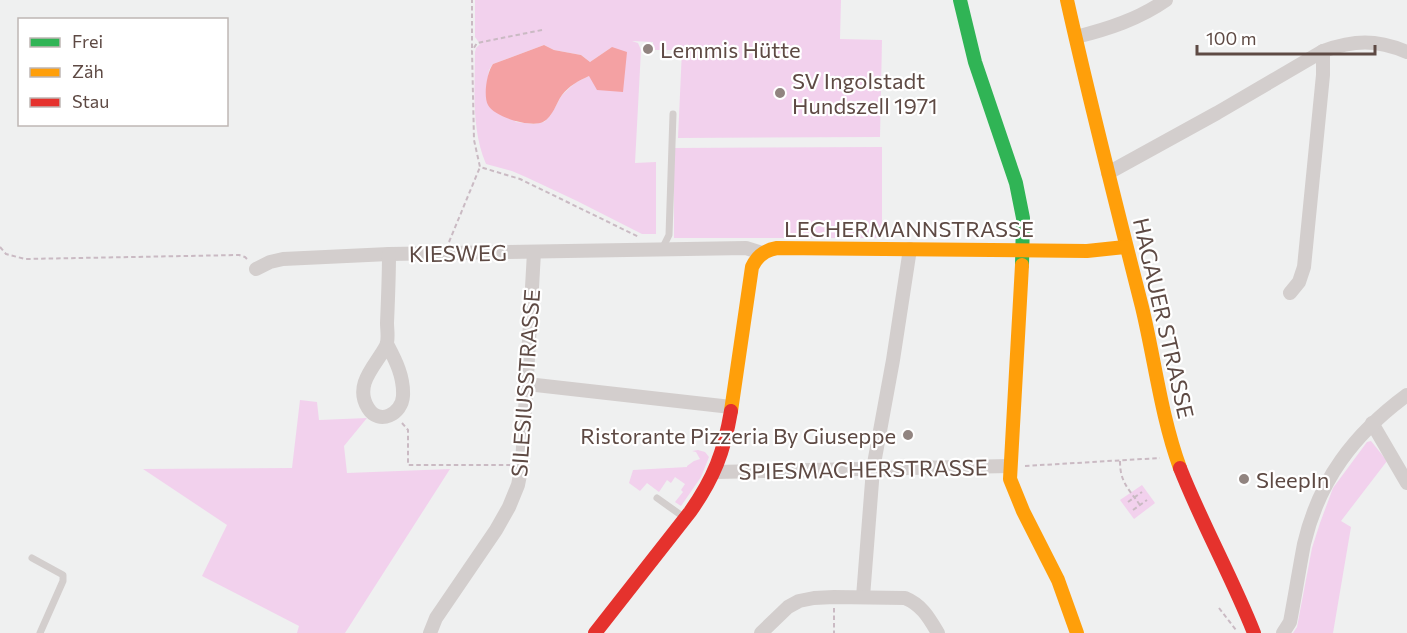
<svg xmlns="http://www.w3.org/2000/svg" width="1407" height="633" font-family="Commissioner,sans-serif">
<style>
.green{fill:#f2d1ed;fill-rule:evenodd}
.water{fill:#f4a1a3}
.lines{fill:none;stroke-linecap:round;stroke-linejoin:round}
.path{stroke:#cabac3;stroke-width:2;stroke-dasharray:4.5 3;stroke-linecap:butt}
.lane{stroke:#d3cecd;stroke-width:7}
.street{stroke:#d3cecd;stroke-width:14}
.fast{stroke:#30b455;stroke-width:14}
.slow{stroke:#ff9f0a;stroke-width:14}
.jam{stroke:#e5322d;stroke-width:14}
.poi-dot{fill:#918480;stroke:#fff;stroke-width:2}
.labels{text-anchor:middle;dominant-baseline:central;stroke-width:4.5;stroke-linejoin:round;paint-order:stroke}
.poi-label{font-size:22px;fill:#5e4a44;stroke:#fff;text-anchor:start}
.street-label{font-size:22px;fill:#5e4a44;stroke:#fff}
</style>
<rect width="100%" height="100%" fill="#eff0f0"/>
<g class="green">
<path d="M475,0H841L840,39L882,40L880,137L678,138L682,50H653V42L632,41L638,43L641,50L635,163L656,162V234H642L577,201L528,178L512,171L486,164C471,129 475,89 475,52L476,48L480,44L475,37ZM544,45L554,50L581,55L590,62L612,47L589,76L575,83L562,95L550,116L544,122L534,124L516,122L486,91L489,70L493,64Z"/>
<polygon points="882,147 882,238 674,238 674,148"/>
<polygon points="300,400 317,402 319,420 367,418 344,446 347,473 450,469 345,633 297,633 299,626 202,576 227,525 143,469 292,468"/>
<polygon points="1371,441 1387,461 1341,521 1351,527 1333,633 1293,633 1297,627 1312,548 1320,523 1333,488 1367,442"/>
<polygon points="698,450 705,452 709,457 701,477 681,506 675,502 683,492 681,490 685,484 675,477 671,483 667,480 659,492 647,483 640,491 629,483 633,470 687,467 687,466 694,461 700,459 696,452 692,451"/>
<polygon points="1142,485 1155,503 1134,519 1120,500"/>
</g>
<path class="water" d="M544,45L554,50L581,55L590,62L612,47L627,52L623,92L597,90L589,76C578,81 569,86 562,95C556,103 553,117 543,122C531,128 494,117 488,105C483,96 487,72 493,64Z"/>
<g class="lines">
<g class="path">
<polyline points="542,30 477,43 472,51 474,140 480,167 520,179 639,237"/>
<polyline points="472,48 472,0"/>
<polyline points="449,242 480,167"/>
<polyline points="0,247 6,254 25,259 239,255 245,257 248,260"/>
<polyline points="402,423 408,430 408,465 510,465"/>
<path d="M1120,461C1120,482 1128,488 1140,505"/>
<polyline points="1025,466 1160,458"/>
<polyline points="1128,502 1142,492"/>
<polyline points="1133,510 1147,500"/>
<polyline points="834,608 834,633"/>
<polyline points="1219,608 1236,630"/>
</g>
<g class="lane">
<polyline points="662,249 669,235 673,114"/>
<polyline points="657,498 685,518"/>
<polyline points="32,558 63,575 63,581 40,633"/>
</g>
<g class="street">
<path d="M1076,37C1108,29 1139,19 1166,0"/>
<path d="M1108,173L1217,113L1323,51C1354,40 1376,39 1407,52"/>
<polyline points="256,269 270,262 283,259 389,254 746,248 762,253"/>
<polyline points="1290,293 1299,282 1304,267 1323,75 1323,51"/>
<path d="M387,344C396,361 404,377 403,396C402,414 379,426 368,408C353,384 377,364 386,346C389,340 387,330 387,323C388,300 389,277 389,254"/>
<polyline points="527,384 731,407"/>
<polyline points="1372,423 1407,483"/>
<polyline points="715,472 1010,466"/>
<polyline points="863,597 873,469 893,360 910,249"/>
<polyline points="430,633 436,618 496,530 509,507 518,485 522,465 534,252"/>
<path d="M761,633L788,607L799,601L814,598L834,597L905,598C922,605 929,618 938,633"/>
<path d="M1283,633L1290,622C1295,596 1299,570 1304,544C1319,480 1354,434 1407,395"/>
</g>
<polyline class="fast" points="960,0 975,62 1016,183 1023,218 1022,265"/>
<g class="slow">
<path d="M1067,0C1090,103 1116,205 1142,307C1155,361 1161,416 1180,468"/>
<polyline points="1022,265 1010,479 1023,511 1058,580 1077,633"/>
<path d="M731,411L752,267C757,256 765,250 777,248L1087,251L1125,247"/>
</g>
<g class="jam">
<path d="M1180,468C1202,524 1232,577 1254,633"/>
<path d="M595,633L690,512C714,478 724,452 731,411"/>
</g>
</g>
<g class="poi-dot">
<circle cx="648" cy="49" r="6"/>
<circle cx="780" cy="93" r="6"/>
<circle cx="908" cy="435" r="6"/>
<circle cx="1244" cy="479" r="6"/>
</g>
<g class="labels">
<g class="poi-label">
<text x="660" y="49">Lemmis Hütte</text>
<text x="792" y="80">SV Ingolstadt<tspan x="792" dy="25">Hundszell 1971</tspan></text>
<text x="896" y="435" text-anchor="end">Ristorante Pizzeria By Giuseppe</text>
<text x="1256" y="479">SleepIn</text>
</g>
<g class="street-label">
<text x="909" y="228">LECHERMANNSTRASSE</text>
<text transform="translate(458 253) rotate(-1)">KIESWEG</text>
<text transform="translate(1164 318) rotate(77)">HAGAUER STRASSE</text>
<text transform="translate(525 383) rotate(-86)">SILESIUSSTRASSE</text>
<text transform="translate(863 469) rotate(-1)">SPIESMACHERSTRASSE</text>
</g>
</g>
<rect x="18" y="18" width="210" height="108" fill="#ffffff" stroke="#bfb7b4" stroke-width="1.5"/>
<rect x="30" y="38" width="30" height="9" fill="#30b455" stroke="#bfb7b4" stroke-width="1.5"/>
<text x="72" y="48" font-size="18" fill="#5e4a44">Frei</text>
<rect x="30" y="68" width="30" height="9" fill="#ff9f0a" stroke="#bfb7b4" stroke-width="1.5"/>
<text x="72" y="78" font-size="18" fill="#5e4a44">Zäh</text>
<rect x="30" y="98" width="30" height="9" fill="#e5322d" stroke="#bfb7b4" stroke-width="1.5"/>
<text x="72" y="108" font-size="18" fill="#5e4a44">Stau</text>
<path d="M1197 45v9h178v-9" fill="none" stroke="#5e4a44" stroke-width="3"/>
<text x="1206" y="45" font-size="18" fill="#5e4a44" stroke="#ffffff" stroke-width="4.5" paint-order="stroke">100 m</text>
</svg>
